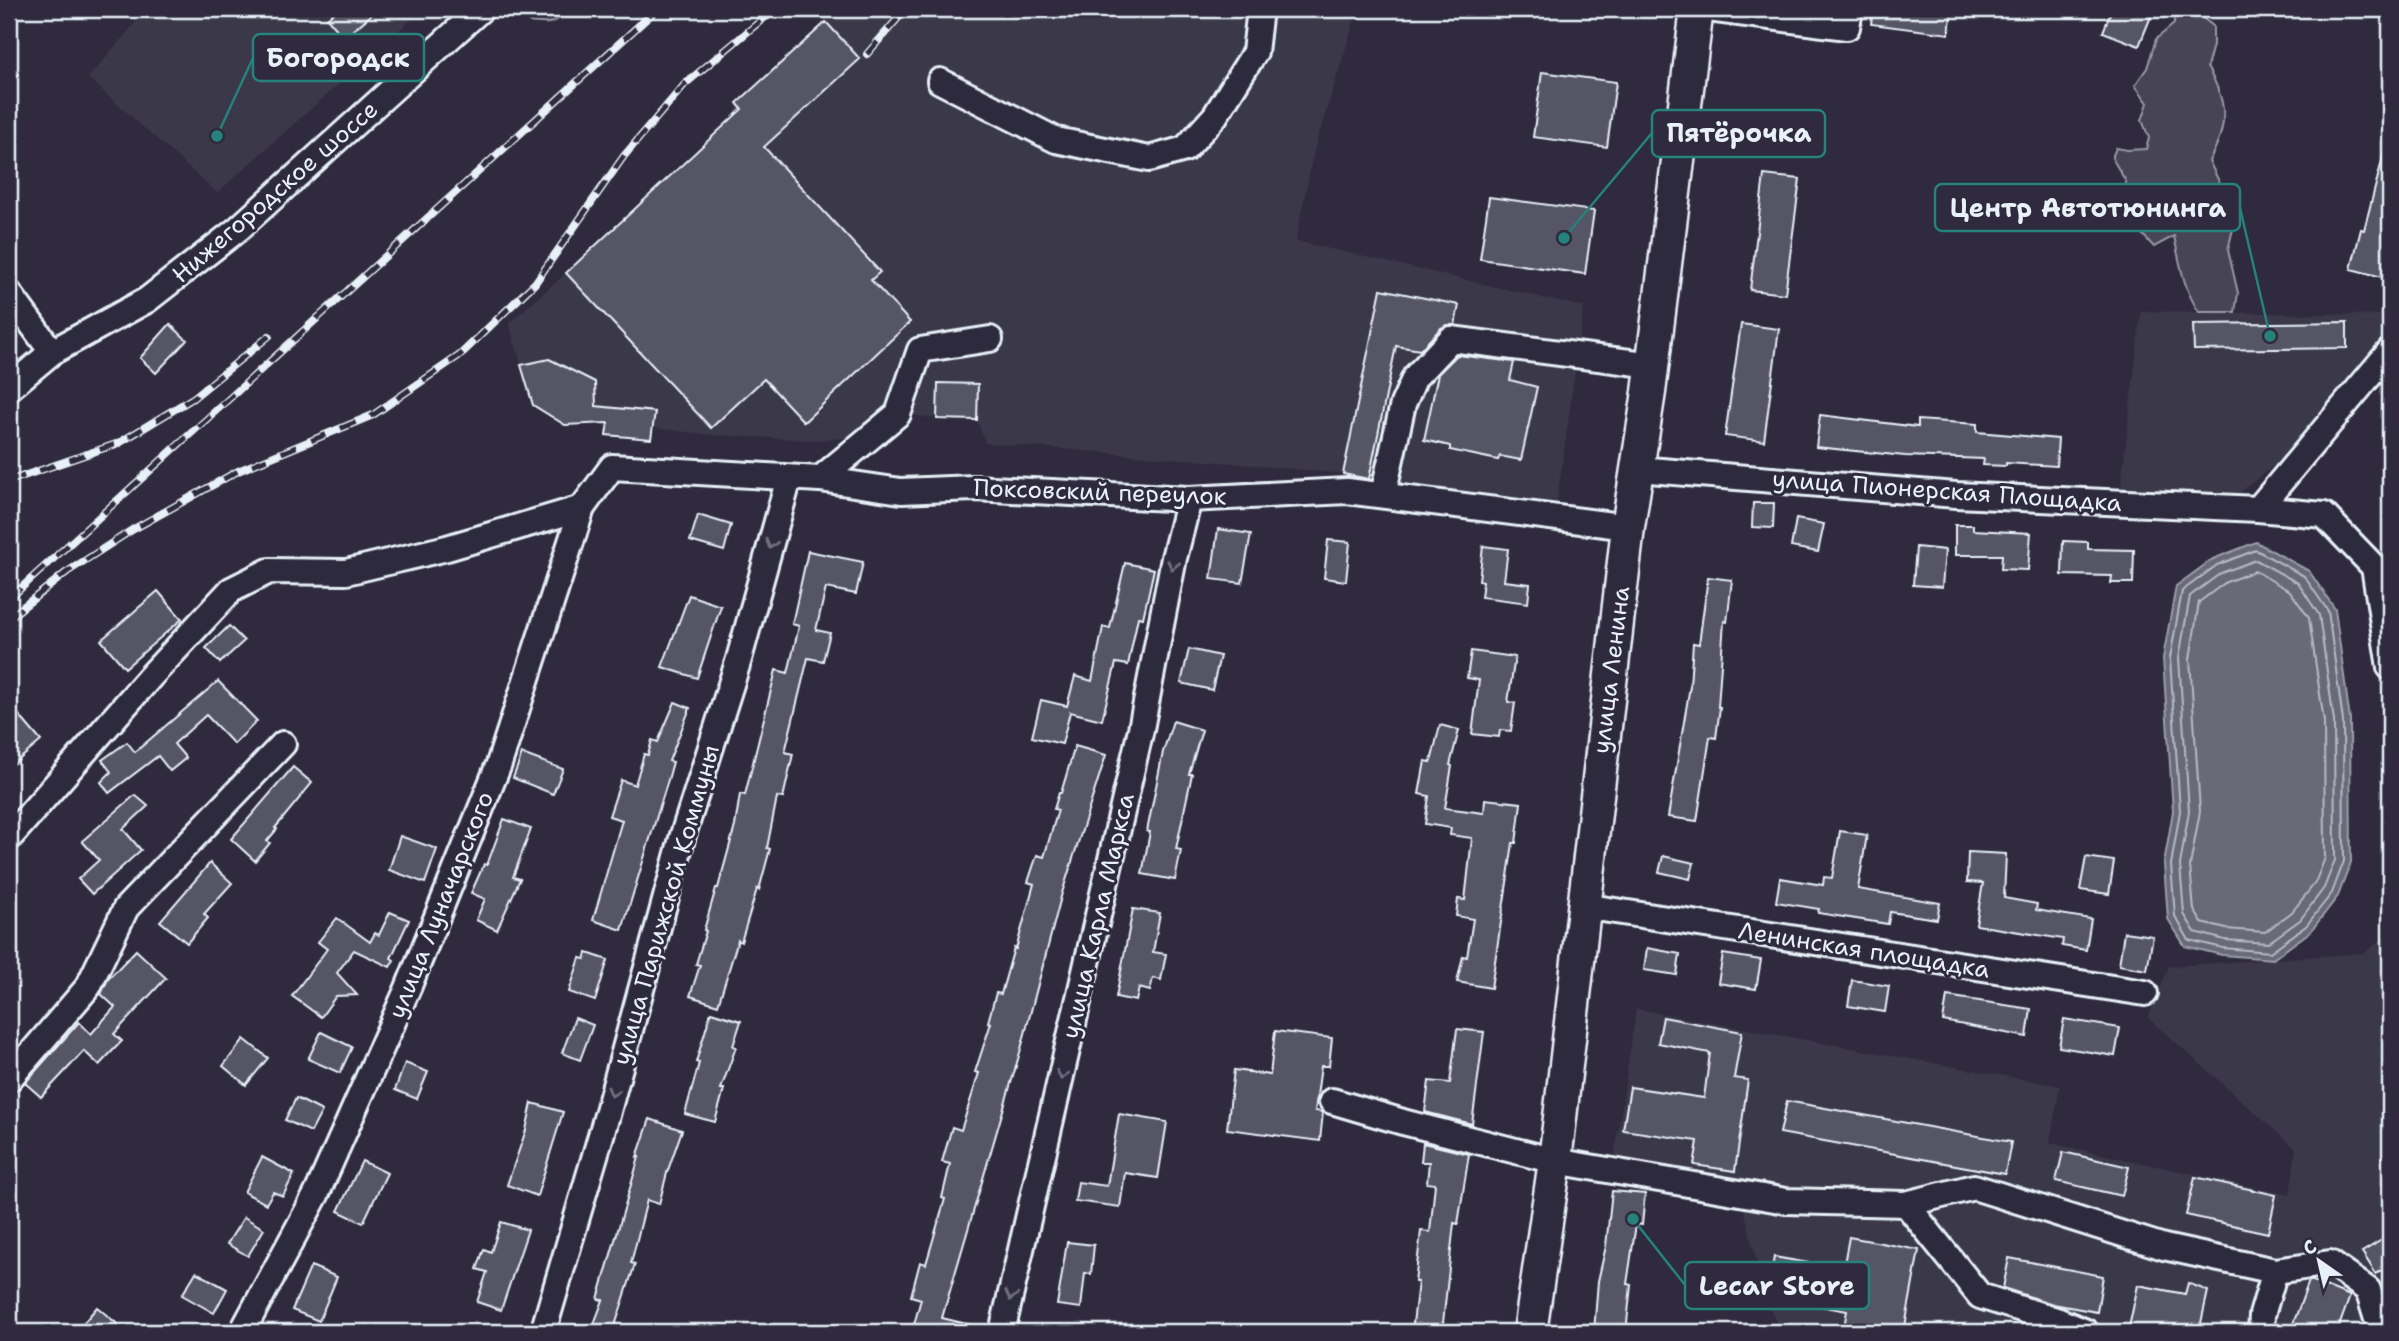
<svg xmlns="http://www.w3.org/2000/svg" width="2399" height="1341" font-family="'Shantell Sans',sans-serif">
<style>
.built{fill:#3b3749}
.green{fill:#464455;stroke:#979aa6;stroke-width:2}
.water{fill:#696978;stroke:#9c9fab;stroke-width:2}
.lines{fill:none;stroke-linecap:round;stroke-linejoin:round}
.shore{stroke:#b5bbc5;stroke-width:2}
.building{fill:#575565;stroke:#e8f1f8;stroke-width:2}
.minor-casing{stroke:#e8f1f8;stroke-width:30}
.major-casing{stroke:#e8f1f8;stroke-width:37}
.minor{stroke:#2f2a3d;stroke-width:24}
.major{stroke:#2f2a3d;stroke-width:32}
.rail-casing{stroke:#e8f1f8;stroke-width:8}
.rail{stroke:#2f2a3d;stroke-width:5;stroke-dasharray:16;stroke-linecap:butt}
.oneway{stroke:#70707e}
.labels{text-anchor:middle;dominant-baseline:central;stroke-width:6;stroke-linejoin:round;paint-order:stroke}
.street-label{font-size:24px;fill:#e8f1f8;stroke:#2f2a3d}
.leader{fill:none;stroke:#25827c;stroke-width:2.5}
.callout-dot{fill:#25827c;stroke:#2f2a3d;stroke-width:2.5}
.callout{fill:#2f2a3d;stroke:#25827c;stroke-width:2.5}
.callout-label{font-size:26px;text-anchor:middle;font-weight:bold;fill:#e8f1f8}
</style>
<rect width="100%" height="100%" fill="#2f2a3d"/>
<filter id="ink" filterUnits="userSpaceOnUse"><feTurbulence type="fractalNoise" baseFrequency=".0143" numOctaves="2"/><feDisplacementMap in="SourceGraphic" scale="14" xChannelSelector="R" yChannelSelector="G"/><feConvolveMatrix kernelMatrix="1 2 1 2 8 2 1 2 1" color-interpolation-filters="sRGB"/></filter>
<g filter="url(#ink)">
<g class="built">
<polygon points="147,9 423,9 217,193 88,78"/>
<polygon points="837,9 1358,9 1313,154 1296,241 1584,307 1557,502 1369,479 1343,474 1231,463 985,443 977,420 937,419 884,411 848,438 812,440 710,435 653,428 651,440 606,435 607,424 565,425 533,405 509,323 566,273 735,116 737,103 826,22"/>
<polygon points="2141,311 2390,315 2390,339 2290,453 2238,494 2120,493"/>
<polygon points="2390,932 2390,1332 1782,1332 1767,1304 1744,1209 1611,1180 1636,1009 2060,1086 2050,1143 2290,1195 2296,1149 2148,1018 2169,966 2364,953"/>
</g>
<g class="green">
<path d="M520,9H568C555,26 549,24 529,22Z"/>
<path d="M2174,9H2199L2203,18L2213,26V45L2207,67C2228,103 2229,124 2209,161L2236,216L2228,250L2238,293L2235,312H2199C2183,288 2180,263 2174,236L2154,247L2141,233L2125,180L2112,158L2116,148L2127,150L2146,149L2149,138L2142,120L2148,103L2135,85L2147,68L2156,39L2174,24Z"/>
</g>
<polygon class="water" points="2256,542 2309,571 2335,609 2350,720 2351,862 2338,896 2311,931 2273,959 2222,955 2185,946 2168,919 2164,864 2173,811 2163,658 2176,586 2213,559"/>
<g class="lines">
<g class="shore">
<polygon points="2256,550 2304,576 2328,611 2343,721 2344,861 2332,893 2306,926 2270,952 2223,948 2189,940 2175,916 2171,865 2180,811 2170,658 2182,591 2217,565"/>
<polygon points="2256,560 2298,583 2319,615 2334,721 2335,860 2324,888 2300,920 2268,943 2225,940 2195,932 2184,914 2180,865 2189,811 2179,658 2190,596 2221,573"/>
<polygon points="2255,571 2290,591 2309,618 2324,722 2325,858 2315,883 2292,912 2265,932 2226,929 2202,923 2194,910 2190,866 2200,811 2190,659 2199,602 2226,582"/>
</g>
</g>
<g class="building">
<polygon points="339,9 378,9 344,38 327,18"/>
<polygon points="1873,9 1952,9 1949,34 1871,24"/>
<polygon points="2112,9 2154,9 2139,46 2103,32"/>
<polygon points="826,22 860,59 764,147 880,272 871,280 910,322 804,422 764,379 711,428 566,273 742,109 737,103"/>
<polygon points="1542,72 1616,82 1607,147 1533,137"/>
<polygon points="2384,153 2390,153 2390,245 2382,277 2351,269 2361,229 2364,230"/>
<polygon points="1764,175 1800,179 1785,294 1750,290"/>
<polygon points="1489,197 1594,211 1585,274 1480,259"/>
<polygon points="1381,289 1459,305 1455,325 1447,325 1441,328 1420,350 1396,346 1369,479 1343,474"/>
<polygon points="2347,322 2347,348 2194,350 2193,324"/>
<polygon points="170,324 187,340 156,373 140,358"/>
<polygon points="1741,324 1779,329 1764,441 1725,436"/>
<polygon points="1457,355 1514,362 1510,380 1537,387 1521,460 1500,456 1498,460 1450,450 1450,446 1424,440 1438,374"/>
<polygon points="549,359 595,382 596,406 655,412 651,439 606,435 608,423 565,425 533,405 521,365"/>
<polygon points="938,383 978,384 977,420 937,419"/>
<polygon points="1820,415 1918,427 1918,420 1977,424 1977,432 2058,439 2056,466 2006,463 2006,466 1983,465 1984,459 1905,456 1816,447"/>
<polygon points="1753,503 1774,503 1773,528 1752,527"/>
<polygon points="698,515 731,525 724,551 690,541"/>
<polygon points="1796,519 1824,524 1818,552 1791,547"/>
<polygon points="1955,525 1973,525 1973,530 2031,533 2028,570 2001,569 2002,555 1955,555"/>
<polygon points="1218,529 1251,534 1242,583 1211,579"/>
<polygon points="1328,540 1350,542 1346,581 1324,578"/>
<polygon points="2063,541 2088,542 2088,549 2134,550 2133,583 2111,583 2112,576 2062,575"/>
<polygon points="1483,546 1508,549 1504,581 1530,584 1528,603 1481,597 1483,581 1479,580"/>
<polygon points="1916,547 1945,550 1942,587 1913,585"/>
<polygon points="808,551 863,562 856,594 826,588 816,630 830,633 823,661 808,658 785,752 793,754 783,798 777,797 767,848 770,849 759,890 757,889 741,942 738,940 718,1005 690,996 700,965 696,964 706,931 704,930 716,888 718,888 735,826 740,794 745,795 776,670 788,673 799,626 792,624"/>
<polygon points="1125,563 1154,569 1143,618 1138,617 1128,665 1116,663 1102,720 1070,712 1062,744 1032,737 1041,700 1067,706 1075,676 1092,681 1103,627 1110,628"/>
<polygon points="1708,577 1732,580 1727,622 1724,621 1718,707 1720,707 1716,738 1710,737 1697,821 1668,817 1690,686 1693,643 1699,644"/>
<polygon points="158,591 182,619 125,668 101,640"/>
<polygon points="689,595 721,606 697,678 662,667"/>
<polygon points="229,626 244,641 220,663 206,648"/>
<polygon points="1189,649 1220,656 1212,690 1181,683"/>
<polygon points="1471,651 1515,657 1508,702 1515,703 1511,731 1500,730 1499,737 1472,734 1479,680 1467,678"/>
<polygon points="218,681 257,721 234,744 206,715 174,744 186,758 170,771 158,756 109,793 101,782 111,772 102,760 127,742 135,752"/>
<polygon points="675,702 690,708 669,761 673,762 668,780 622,930 593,920 622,820 609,816 621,780 635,785 644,754 648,755 652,740 658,742"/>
<polygon points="18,714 41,741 9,768 9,722"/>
<polygon points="1173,721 1202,730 1189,774 1192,774 1176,849 1181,850 1175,880 1142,874 1150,832 1147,831 1163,752"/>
<polygon points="1440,725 1459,730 1450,765 1452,766 1445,808 1484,813 1485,799 1521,803 1516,843 1513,843 1491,988 1457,982 1463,956 1467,957 1473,919 1456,916 1458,899 1465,900 1472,838 1450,835 1451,828 1425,824 1429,796 1419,794 1425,761 1431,762"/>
<polygon points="1075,746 1106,755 1062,893 1021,1049 942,1318 975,1326 974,1332 912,1332 921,1299 911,1296 920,1262 926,1264 945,1199 942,1198 950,1164 942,1162 952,1127 961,1130 979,1073 975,1072 991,1023 988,1022 996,993 1001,994 1014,948 1016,949 1034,884 1028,882 1037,855 1044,857 1058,810 1054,809 1059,793 1061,793"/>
<polygon points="522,754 563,769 553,794 513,778"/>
<polygon points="293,767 312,783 275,828 277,829 267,841 270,843 255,861 231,839"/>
<polygon points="135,795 148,806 123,829 141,850 92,894 78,879 99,860 82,841"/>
<polygon points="504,819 531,829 513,877 520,879 497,930 476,920 485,899 471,893 484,864 487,865"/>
<polygon points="1840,831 1867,835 1858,889 1940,903 1937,919 1890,912 1888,924 1818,913 1819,909 1776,902 1780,878 1823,885 1824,877 1832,878"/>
<polygon points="400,836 437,849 425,883 389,870"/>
<polygon points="1968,852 2006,854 2004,898 2037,904 2036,910 2091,919 2086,950 2062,946 2063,939 1976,925 1983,883 1967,882"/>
<polygon points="1663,856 1694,863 1690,879 1659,872"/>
<polygon points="2086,857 2114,861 2109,894 2080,890"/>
<polygon points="210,863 232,883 204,914 208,918 187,943 160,921"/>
<polygon points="1133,909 1160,913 1153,952 1166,954 1161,980 1153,978 1150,991 1139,988 1136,1001 1116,997"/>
<polygon points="390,912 409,920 391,958 394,960 390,967 354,950 337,973 357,995 336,996 321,1017 292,996 327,949 318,942 337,918 370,942 375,933 379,935"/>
<polygon points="2124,932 2153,936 2147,970 2119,965"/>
<polygon points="1647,948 1680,954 1677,975 1644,970"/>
<polygon points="136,950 166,978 114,1034 122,1041 99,1065 84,1051 41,1097 25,1083 79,1022 91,1034 115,1007 101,994 108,979"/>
<polygon points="587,953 608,960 595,1001 569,992 580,958 585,959"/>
<polygon points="1723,954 1761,960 1756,989 1718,983"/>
<polygon points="1852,980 1889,986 1885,1012 1848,1006"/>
<polygon points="1947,996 2031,1009 2027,1037 1943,1021"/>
<polygon points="711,1012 741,1021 733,1046 736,1047 721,1089 724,1089 715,1122 685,1114 699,1063 696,1062"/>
<polygon points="1663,1017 1742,1032 1734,1078 1748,1080 1735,1171 1694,1165 1698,1141 1623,1130 1630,1087 1704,1098 1710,1053 1658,1043"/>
<polygon points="575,1018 593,1025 580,1060 562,1053"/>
<polygon points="2064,1019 2120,1028 2115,1056 2059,1047"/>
<polygon points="1457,1029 1484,1032 1472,1124 1425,1112 1429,1081 1450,1083"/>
<polygon points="1275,1031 1332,1038 1329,1066 1321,1066 1315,1111 1323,1112 1320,1141 1227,1129 1234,1070 1270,1075"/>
<polygon points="321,1032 352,1047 340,1073 308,1059"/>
<polygon points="244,1039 268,1058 246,1085 223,1066"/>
<polygon points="405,1063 428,1072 417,1099 395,1090"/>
<polygon points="296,1098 322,1111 311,1132 285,1120"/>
<polygon points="1787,1101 2011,1142 2005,1174 1780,1133"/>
<polygon points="532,1103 563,1112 537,1196 507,1185 526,1130"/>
<polygon points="1119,1114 1167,1122 1158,1178 1125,1173 1120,1207 1075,1201 1078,1182 1107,1186"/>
<polygon points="650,1119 682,1130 667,1173 659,1204 647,1200 631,1263 635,1264 613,1332 591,1332 603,1300 598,1299 639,1157 637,1157"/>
<polygon points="1423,1143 1469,1154 1458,1224 1454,1223 1442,1332 1412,1332 1418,1282 1415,1282 1421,1231 1430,1232 1435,1184 1427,1183 1429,1162 1421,1162"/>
<polygon points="2063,1152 2129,1167 2122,1196 2056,1181"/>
<polygon points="262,1157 294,1174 283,1196 273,1192 266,1204 244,1192"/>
<polygon points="362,1161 387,1173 363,1223 338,1211"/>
<polygon points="2195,1177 2276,1195 2268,1233 2186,1215"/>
<polygon points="1612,1191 1645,1194 1642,1225 1636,1224 1627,1284 1631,1285 1626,1332 1594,1332 1598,1281 1606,1246"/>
<polygon points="244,1217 264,1229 248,1256 227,1244"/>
<polygon points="501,1222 528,1230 501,1310 477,1302 487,1272 477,1269 484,1249 491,1252"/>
<polygon points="2390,1235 2390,1265 2376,1274 2362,1252"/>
<polygon points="1849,1237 1919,1250 1904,1332 1843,1332 1847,1311 1767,1296 1774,1257 1843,1269"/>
<polygon points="1067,1242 1094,1245 1091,1274 1085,1273 1081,1308 1057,1305"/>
<polygon points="2009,1258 2103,1276 2097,1312 2053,1304 2003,1288"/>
<polygon points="311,1266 337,1277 319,1321 292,1310"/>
<polygon points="196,1272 227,1289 214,1313 182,1295"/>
<polygon points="2309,1281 2313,1281 2350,1296 2337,1332 2290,1332"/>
<polygon points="2188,1283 2208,1291 2199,1332 2128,1332 2138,1285 2185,1294"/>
<polygon points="97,1307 127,1332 76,1332"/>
</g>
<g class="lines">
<g class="minor-casing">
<g id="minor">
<polyline points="1708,9 1847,27 1850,9"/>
<polyline points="940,81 1056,140 1149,159 1185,149 1215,116 1255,52 1260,9"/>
<polyline points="9,293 52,352"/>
<polyline points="9,388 52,352 147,300 238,229 481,9"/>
<polyline points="1637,469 1956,495 2258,509 2324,515 2374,567 2390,667"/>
<polyline points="820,479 898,414 920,350 990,339"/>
<polyline points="1383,495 1403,404 1415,377 1451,339 1653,365"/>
<polyline points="2258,509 2390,351"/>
<polyline points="9,838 150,677 231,590 269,571 346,572 447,548 582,508"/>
<polyline points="1583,906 2145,993"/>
<polyline points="9,1079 88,987 126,908 283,744"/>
<polyline points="1332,1101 1403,1122 1555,1161 1786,1201 1906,1204 1974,1187 2164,1247 2275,1271 2330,1263 2368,1290 2381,1332"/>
<polyline points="1906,1204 1980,1296 2059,1321 2086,1332"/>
<polyline points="242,1332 317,1193 408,988 499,764 582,508 612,467 820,479 901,491 974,488 1189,499 1347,491 1628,527"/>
<polyline points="543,1332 607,1115 683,835 739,659 789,478"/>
<polyline points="1002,1332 1141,729 1174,558 1189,499"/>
<polyline points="2261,1332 2262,1315 2275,1271"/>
</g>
</g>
<g class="major-casing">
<polyline id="major" points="1530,1332 1555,1161 1628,527 1649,392 1697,9"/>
</g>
<use href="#minor" class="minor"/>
<use href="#major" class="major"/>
<g class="rail-casing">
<g id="rail">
<polyline points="867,54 906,9"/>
<polyline points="9,481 119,443 193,398 269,336"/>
<polyline points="9,599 657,9"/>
<polyline points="9,618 67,572 132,530 238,471 373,415 460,355 535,283 624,156 685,84 764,18 780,9"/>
</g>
</g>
<use href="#rail" class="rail"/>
</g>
<defs><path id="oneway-chevron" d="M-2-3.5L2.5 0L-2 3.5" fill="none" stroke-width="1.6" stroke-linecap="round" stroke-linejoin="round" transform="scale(1.75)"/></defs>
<g class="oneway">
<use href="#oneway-chevron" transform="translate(771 544) rotate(105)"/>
<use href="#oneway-chevron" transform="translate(1173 565) rotate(102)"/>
<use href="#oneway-chevron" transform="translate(1062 1075) rotate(103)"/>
<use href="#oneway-chevron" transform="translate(613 1092) rotate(105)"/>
<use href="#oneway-chevron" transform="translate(1011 1296) rotate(103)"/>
</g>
</g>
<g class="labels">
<g class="street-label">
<text transform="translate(275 192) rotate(-41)">Нижегородское шоссе</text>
<text transform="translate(1947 491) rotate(4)">улица Пионерская Площадка</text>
<text transform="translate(1100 492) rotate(2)">Поксовский переулок</text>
<text transform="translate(1611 670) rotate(-83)">улица Ленина</text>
<text transform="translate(441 905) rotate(-68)">улица Луначарского</text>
<text transform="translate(666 905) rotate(-74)">улица Парижской Коммуны</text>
<text transform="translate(1098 916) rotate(-77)">улица Карла Маркса</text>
<text transform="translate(1864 950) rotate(9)">Ленинская площадка</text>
</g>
</g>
<path class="leader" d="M217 136L253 58M1564 238L1652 133M2270 336L2240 208M1633 1219L1685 1285"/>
<g class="callout-dot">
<circle cx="217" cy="136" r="7"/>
<circle cx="1564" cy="238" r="7"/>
<circle cx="2270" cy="336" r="7"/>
<circle cx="1633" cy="1219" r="7"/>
</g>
<g class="callout">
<rect x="253" y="34" width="171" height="47" rx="7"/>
<rect x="1652" y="110" width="173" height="47" rx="7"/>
<rect x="1935" y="184" width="305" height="47" rx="7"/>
<rect x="1685" y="1262" width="184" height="47" rx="7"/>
</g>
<g class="callout-label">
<text x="338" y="67">Богородск</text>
<text x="1739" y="142">Пятёрочка</text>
<text x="2088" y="217">Центр Автотюнинга</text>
<text x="1777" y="1295">Lecar Store</text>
</g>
<rect width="2399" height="1341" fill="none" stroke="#2f2a3d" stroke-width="35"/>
<rect x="18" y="18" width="2364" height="1306" fill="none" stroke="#e8f1f8" stroke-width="2.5" filter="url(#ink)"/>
<g transform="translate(2319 1261) rotate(326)" stroke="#2f2a3d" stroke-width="5" paint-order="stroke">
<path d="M0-5L12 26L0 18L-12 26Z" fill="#e8f1f8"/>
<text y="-10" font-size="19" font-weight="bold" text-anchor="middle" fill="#e8f1f8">С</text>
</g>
</svg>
